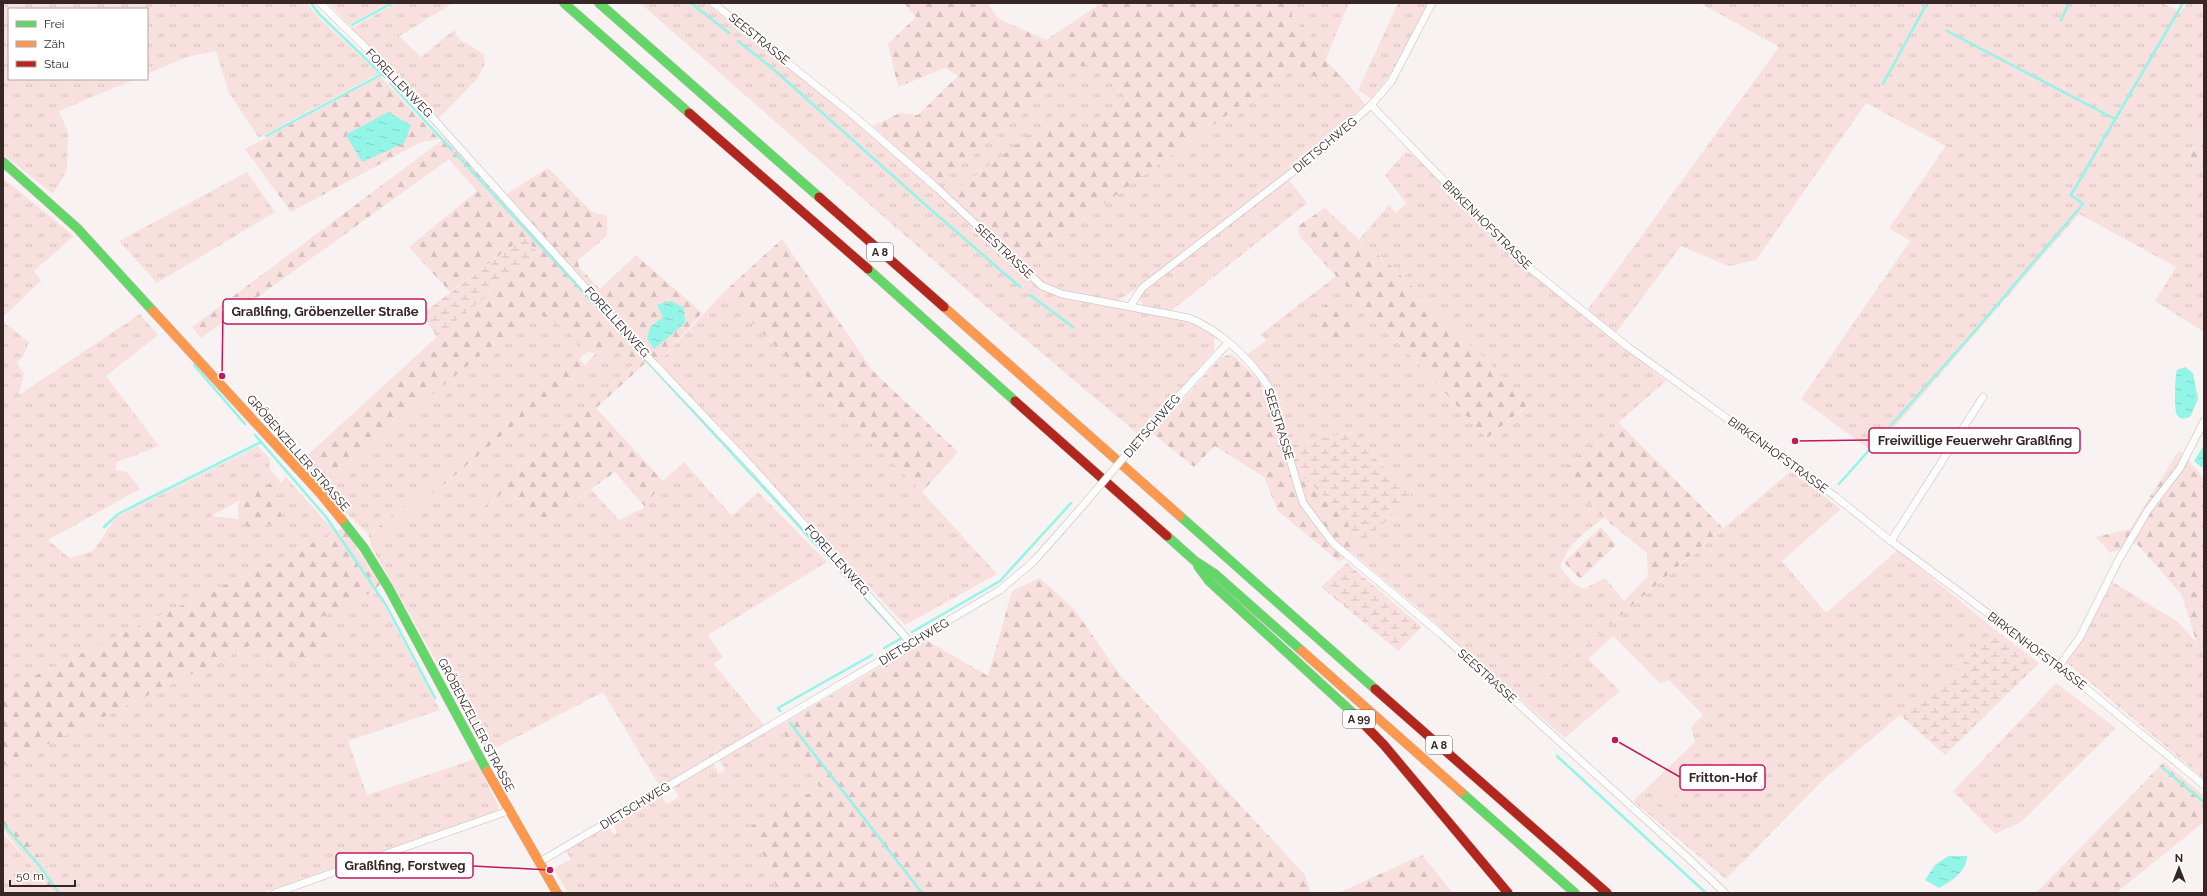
<svg xmlns="http://www.w3.org/2000/svg" width="2207" height="896" font-family="Raleway,sans-serif">
<style>
.grass{fill:url(#grass-tufts)}
.forest{fill:url(#forest-firs)}
.wetland{fill:url(#wetland-marsh)}
.pitch{fill:#f7e0de}
.water{fill:url(#water-ripples)}
.lines{fill:none;stroke-linecap:round;stroke-linejoin:round}
.stream{stroke:#93f4e8;stroke-width:2.5}
.street-casing{stroke:#c5bbba;stroke-width:8}
.fast-casing{stroke:#c5bbba;stroke-width:10}
.slow-casing{stroke:#c5bbba;stroke-width:10}
.jam-casing{stroke:#c5bbba;stroke-width:10}
.street{stroke:#fefdfd;stroke-width:7}
.fast{stroke:#63d668;stroke-width:9}
.slow{stroke:#ff974d;stroke-width:9}
.jam{stroke:#b3261e;stroke-width:9}
.street-bridge-casing{stroke:#c5bbba;stroke-width:8;stroke-linecap:butt}
.street-bridge{stroke:#fefdfd;stroke-width:7}
.labels{text-anchor:middle;dominant-baseline:central;stroke-width:4;stroke-linejoin:round;paint-order:stroke}
.shield{fill:#fff;stroke:#726766;stroke-width:1}
.shield-label{font-size:11px;font-weight:bold;fill:#362625}
.street-label{font-size:12px;fill:#362625;stroke:#fff}
.leader{fill:none;stroke:#c2185b;stroke-width:1.5}
.callout-dot{fill:#c2185b;stroke:#fff;stroke-width:1.5}
.callout{fill:#fff;stroke:#c2185b;stroke-width:1.5}
.callout-label{font-size:13px;text-anchor:middle;font-weight:bold;fill:#362625}
</style>
<defs>
<pattern id="grass-tufts" width="24" height="20" patternUnits="userSpaceOnUse"><rect width="24" height="20" fill="#f7e0de"/><path d="M3 7l-1-3M5 7V3M7 7l1-3M15 17l-1-3M17 17v-4M19 17l1-3" fill="none" stroke="#d4c0be"/></pattern>
<pattern id="forest-firs" width="22" height="20" patternUnits="userSpaceOnUse"><rect width="22" height="20" fill="#f7e0de"/><path d="M5 1l3.5 6h-7zM16 11l3.5 6h-7z" fill="#d4c0be"/></pattern>
<pattern id="wetland-marsh" width="20" height="14" patternUnits="userSpaceOnUse"><rect width="20" height="14" fill="#f7e0de"/><path d="M1 5h8M5 5V1M11 12h8M15 12V8" fill="none" stroke="#d4c0be"/></pattern>
<pattern id="water-ripples" width="26" height="14" patternUnits="userSpaceOnUse"><rect width="26" height="14" fill="#93f4e8"/><path d="M2 4q2-2 4 0t4 0M15 11q2-2 4 0t4 0" fill="none" stroke="#7fd1c7"/></pattern>
</defs>
<rect width="100%" height="100%" fill="#f8f3f2"/>
<g class="grass">
<polygon points="3,3 307,3 318,17 379,73 259,138 229,93 216,51 187,57 147,74 147,9 9,9 9,79 135,79 59,111 68,132 67,170 53,194 3,154"/>
<polygon points="329,3 388,3 349,25"/>
<polygon points="396,3 453,3 399,36 421,57 454,30 459,39 484,54 485,64 477,79 439,118 351,28"/>
<polygon points="640,3 706,3 843,111 934,190 1041,290 1063,298 1139,310 1205,326 1214,336 1214,351 1162,409 1148,420 1139,435 982,303"/>
<polygon points="1297,3 1349,3 1328,54 1291,15"/>
<polygon points="1398,3 1429,3 1391,73 1372,99 1358,90"/>
<polygon points="1700,3 2162,3 2181,12 2187,3 2204,3 2204,127 2202,126 2188,158 2204,167 2204,332 2155,301 2176,267 2079,214 1873,452 1801,399 1910,241 1889,228 1946,146 1866,103 1756,260 1728,266 1681,246 1616,333 1587,311 1779,47"/>
<polygon points="1287,62 1326,82 1340,75 1365,104 1322,145 1143,284 1115,302 1076,296 1044,284 1029,271 1048,244 1274,81"/>
<polygon points="1097,63 1128,100 1081,133 1054,118 948,196 937,185 1074,67"/>
<path d="M1406,151L1424,164L1519,263L1666,381L1560,473L1604,518C1585,532 1568,544 1560,567L1574,584L1584,589L1605,578L1624,601L1516,695L1411,602L1350,551L1413,498L1350,432L1289,446L1270,389L1245,356L1266,341L1261,334L1336,276L1487,438L1530,404L1392,267L1359,240L1389,205L1396,213L1406,203L1385,175Z"/>
<polygon points="247,172 275,212 157,283 119,241"/>
<polygon points="3,178 74,236 34,271 41,281 3,317"/>
<polygon points="1288,179 1307,203 1171,311 1143,307 1139,297 1146,290"/>
<polygon points="723,293 922,492 997,574 905,625 658,363"/>
<polygon points="535,310 568,330 586,353 369,535 319,486"/>
<polygon points="140,314 158,335 106,376 159,446 117,462 115,470 127,472 140,489 48,540 70,558 93,551 116,517 258,446 270,459 269,469 279,479 211,516 239,519 252,530 282,519 277,487 286,477 335,532 3,691 3,322 29,342 23,357 16,362 24,373 19,395"/>
<polygon points="611,345 633,359 642,357 475,507 481,508 508,489 540,519 551,517 591,489 619,520 645,507 663,481 684,462 732,516 758,492 827,562 708,635 723,657 714,664 764,725 660,787 603,692 488,752 371,546 585,365 596,353"/>
<polygon points="1791,471 1841,509 1782,561 1826,613 1898,550 1994,629 1936,694 1900,715 1824,779 1726,879 1633,801 1695,742 1691,727 1703,715 1669,680 1660,683 1613,636 1588,659 1620,691 1565,738 1521,700"/>
<polygon points="2113,582 2178,622 2197,643 2204,647 2204,779 2066,662 2092,621"/>
<polygon points="376,590 440,710 348,741 367,795 475,759 499,807 497,811 262,893 68,893 3,810 3,766 253,644 275,668 322,617"/>
<polygon points="2056,683 2116,728 2021,822 1995,834 1953,791"/>
<polygon points="779,726 820,787 751,826 779,893 568,893 554,869 571,859 566,851 608,826 614,835 617,833 613,823 661,794 666,804 679,797 673,787 713,763 719,774 725,770 719,759"/>
<polygon points="3,833 33,868 51,893 3,893"/>
</g>
<g class="forest">
<polygon points="904,3 988,3 997,18 1046,40 1101,3 1297,3 1291,15 1328,54 1326,61 1340,75 1326,82 1287,62 1274,81 1048,244 1029,271 948,196 1054,117 1082,132 1128,99 1097,64 1074,67 937,185 873,126 900,113 918,115 958,76 945,68 898,87 888,44 916,17"/>
<polygon points="380,76 439,139 421,142 291,212 245,149"/>
<polygon points="2202,126 2204,127 2204,167 2188,159"/>
<polygon points="445,138 506,194 548,168 592,212 607,216 607,236 578,260 579,267 600,289 636,255 702,313 658,363 652,357 596,408 663,481 645,507 615,472 551,517 540,519 508,489 481,508 475,507 641,358 633,359 611,345 596,353 587,352 579,359 585,365 371,546 369,535 585,353 568,330 535,311 319,486 300,462 451,324 538,253 524,237 450,292 409,247 477,191 449,159 201,338 192,327"/>
<polygon points="1325,208 1359,240 1392,267 1530,403 1487,438 1300,237 1298,226"/>
<polygon points="782,239 873,371 958,452 922,492 723,293"/>
<polygon points="1334,303 1354,325 1346,340 1330,346 1309,323 1327,304"/>
<polygon points="1231,354 1259,380 1284,446 1297,471 1338,509 1360,543 1340,562 1278,511 1264,477 1215,446 1194,467 1152,433 1221,358"/>
<polygon points="1618,422 1723,528 1521,700 1516,695 1624,601 1648,576 1647,553 1604,518 1560,473"/>
<polygon points="2179,450 2204,478 2204,647 2197,644 2182,595 2136,543 2110,553 2096,537 2130,529"/>
<polygon points="279,479 280,483 277,487 282,520 252,530 239,519 238,505 241,499"/>
<polygon points="1601,527 1616,545 1580,579 1564,562"/>
<polygon points="343,528 380,584 376,590 322,617 336,637 306,658 275,668 253,644 3,766 3,691"/>
<polygon points="1040,578 1074,609 1121,676 1305,875 1311,893 779,893 751,826 820,787 779,726 926,640 988,676 1012,591"/>
<polygon points="2164,762 2204,796 2204,822 2116,893 2036,893"/>
<polygon points="3,810 68,893 52,893 3,829"/>
<polygon points="1422,855 1453,893 1338,893"/>
</g>
<g class="wetland">
<polygon points="524,237 538,253 437,337 422,314"/>
<polygon points="1350,432 1413,498 1360,543 1338,509 1297,471 1289,446"/>
<polygon points="1347,563 1422,627 1398,651 1321,587"/>
<polygon points="1994,629 2039,663 1945,755 1900,715 1936,694"/>
</g>
<polygon class="pitch" points="1677,765 1692,780 1663,807 1649,792"/>
<g class="water">
<polygon points="388,112 411,125 404,143 362,162 346,135"/>
<polygon points="671,301 684,308 685,323 654,349 647,339 650,327 663,317 657,305"/>
<path d="M2185,367L2193,373L2198,399L2190,417L2182,419C2181,418 2178,416 2177,415C2174,410 2175,376 2177,370Z"/>
<polygon points="2204,445 2204,467 2201,467 2194,461"/>
<path d="M1948,856H1967C1966,872 1953,880 1939,888L1925,880L1935,865Z"/>
</g>
<g class="lines">
<g class="stream">
<polyline points="311,3 319,14 385,77"/>
<polyline points="691,3 729,33"/>
<polyline points="2061,20 2069,3"/>
<polyline points="352,25 392,3"/>
<polyline points="1947,31 2115,119"/>
<polyline points="738,41 772,68 929,208 1020,287"/>
<polyline points="390,83 452,150"/>
<polyline points="1883,84 1927,3"/>
<polyline points="266,136 382,74"/>
<polyline points="456,154 902,638"/>
<polyline points="1030,295 1073,327"/>
<polyline points="194,365 245,424"/>
<polyline points="255,435 326,517 386,605 435,698"/>
<polyline points="1839,484 1974,332 2083,204 2071,195 2183,3"/>
<polyline points="104,527 118,514 261,442"/>
<polyline points="912,632 1000,581 1071,503"/>
<polyline points="884,648 902,638"/>
<polyline points="780,711 778,708 872,655"/>
<polyline points="790,723 922,893"/>
<polyline points="1557,756 1706,893"/>
<polyline points="2163,768 2204,802"/>
<polyline points="3,824 38,864 59,893"/>
</g>
<g class="street-casing">
<g id="street">
<polyline points="320,3 394,75 645,354 754,469 912,644"/>
<path d="M713,3L854,116L938,189L1042,286L1062,294L1189,318C1221,331 1249,358 1268,386L1303,503L1333,543L1442,635L1686,856L1725,893"/>
<polyline points="1371,105 1522,262 1628,347 1836,497 1891,541 2056,664 2204,785"/>
<polyline points="1131,305 1142,288 1325,147 1371,105 1391,82 1432,3"/>
<polyline points="1143,435 1228,343"/>
<polyline points="1891,541 1983,397"/>
<polyline points="2059,666 2080,637 2118,561 2148,510 2180,468 2204,421"/>
<polyline points="538,863 1000,590 1034,561 1080,509"/>
<polyline points="275,893 508,811"/>
</g>
</g>
<g class="fast-casing">
<g id="fast">
<polyline points="564,3 689,113"/>
<polyline points="599,3 819,197"/>
<polyline points="3,162 77,228 153,311"/>
<polyline points="868,269 1015,401"/>
<polyline points="1180,516 1375,689"/>
<polyline points="342,520 364,548 388,587 487,771"/>
<polyline points="1167,536 1195,561 1215,574 1302,651"/>
<polyline points="1198,566 1209,581 1354,714"/>
<polyline points="1461,792 1575,893"/>
</g>
</g>
<g class="slow-casing">
<g id="slow">
<polyline points="944,307 1180,516"/>
<polyline points="153,311 320,493 342,520"/>
<polyline points="1302,651 1461,792"/>
<polyline points="487,771 557,893"/>
</g>
</g>
<g class="jam-casing">
<g id="jam">
<polyline points="689,113 868,269"/>
<polyline points="819,197 944,307"/>
<polyline points="1015,401 1167,536"/>
<polyline points="1375,689 1607,893"/>
<polyline points="1354,714 1384,745 1508,893"/>
</g>
</g>
<use href="#street" class="street"/>
<use href="#fast" class="fast"/>
<use href="#slow" class="slow"/>
<use href="#jam" class="jam"/>
<g class="street-bridge-casing">
<polyline id="street-bridge" points="1080,509 1143,435"/>
</g>
<use href="#street-bridge" class="street-bridge"/>
</g>
<g class="labels">
<g class="shield">
<rect x="867" y="243" width="26" height="18" rx="3"/>
<rect x="1343" y="710" width="32" height="18" rx="3"/>
<rect x="1426" y="736" width="26" height="18" rx="3"/>
</g>
<g class="shield-label">
<text x="880" y="252">A 8</text>
<text x="1359" y="719">A 99</text>
<text x="1439" y="745">A 8</text>
</g>
<g class="street-label">
<text transform="translate(759 39) rotate(39)">SEESTRASSE</text>
<text transform="translate(399 83) rotate(46)">FORELLENWEG</text>
<text transform="translate(1325 145) rotate(-40)">DIETSCHWEG</text>
<text transform="translate(1487 225) rotate(45)">BIRKENHOFSTRASSE</text>
<text transform="translate(1004 251) rotate(43)">SEESTRASSE</text>
<text transform="translate(617 322) rotate(48)">FORELLENWEG</text>
<text transform="translate(1279 424) rotate(73)">SEESTRASSE</text>
<text transform="translate(1152 426) rotate(-49)">DIETSCHWEG</text>
<text transform="translate(298 453) rotate(49)">GRÖBENZELLER STRASSE</text>
<text transform="translate(1778 455) rotate(36)">BIRKENHOFSTRASSE</text>
<text transform="translate(837 560) rotate(48)">FORELLENWEG</text>
<text transform="translate(914 642) rotate(-31)">DIETSCHWEG</text>
<text transform="translate(2037 651) rotate(37)">BIRKENHOFSTRASSE</text>
<text transform="translate(1487 676) rotate(42)">SEESTRASSE</text>
<text transform="translate(476 725) rotate(62)">GRÖBENZELLER STRASSE</text>
<text transform="translate(635 806) rotate(-31)">DIETSCHWEG</text>
</g>
</g>
<path class="leader" d="M222 376L223 311M1795 441L1869 440M1615 740L1680 777M550 870L473 866"/>
<g class="callout-dot">
<circle cx="222" cy="376" r="4"/>
<circle cx="1795" cy="441" r="4"/>
<circle cx="1615" cy="740" r="4"/>
<circle cx="550" cy="870" r="4"/>
</g>
<g class="callout">
<rect x="223" y="299" width="203" height="25" rx="4"/>
<rect x="1869" y="428" width="211" height="25" rx="4"/>
<rect x="1680" y="765" width="85" height="25" rx="4"/>
<rect x="336" y="853" width="137" height="25" rx="4"/>
</g>
<g class="callout-label">
<text x="325" y="316">Graßlfing, Gröbenzeller Straße</text>
<text x="1975" y="445">Freiwillige Feuerwehr Graßlfing</text>
<text x="1723" y="782">Fritton-Hof</text>
<text x="405" y="870">Graßlfing, Forstweg</text>
</g>
<rect width="2207" height="896" fill="none" stroke="#362625" stroke-width="8"/>
<rect x="8" y="8" width="140" height="72" fill="#ffffff" stroke="#afa8a8"/>
<rect x="16" y="21" width="20" height="6" fill="#63d668" stroke="#afa8a8"/>
<text x="44" y="28" font-size="12" fill="#362625">Frei</text>
<rect x="16" y="41" width="20" height="6" fill="#ff974d" stroke="#afa8a8"/>
<text x="44" y="48" font-size="12" fill="#362625">Zäh</text>
<rect x="16" y="61" width="20" height="6" fill="#b3261e" stroke="#afa8a8"/>
<text x="44" y="68" font-size="12" fill="#362625">Stau</text>
<g transform="translate(2179 868)" stroke="#ffffff" stroke-width="3" paint-order="stroke">
<path d="M0-3L7 15L0 10L-7 15Z" fill="#362625"/>
<text y="-6" font-size="11" font-weight="bold" text-anchor="middle" fill="#362625">N</text>
</g>
<path d="M10 880v6h65v-6" fill="none" stroke="#362625" stroke-width="2"/>
<text x="16" y="880" font-size="12" fill="#362625" stroke="#ffffff" stroke-width="3" paint-order="stroke">50 m</text>
</svg>
